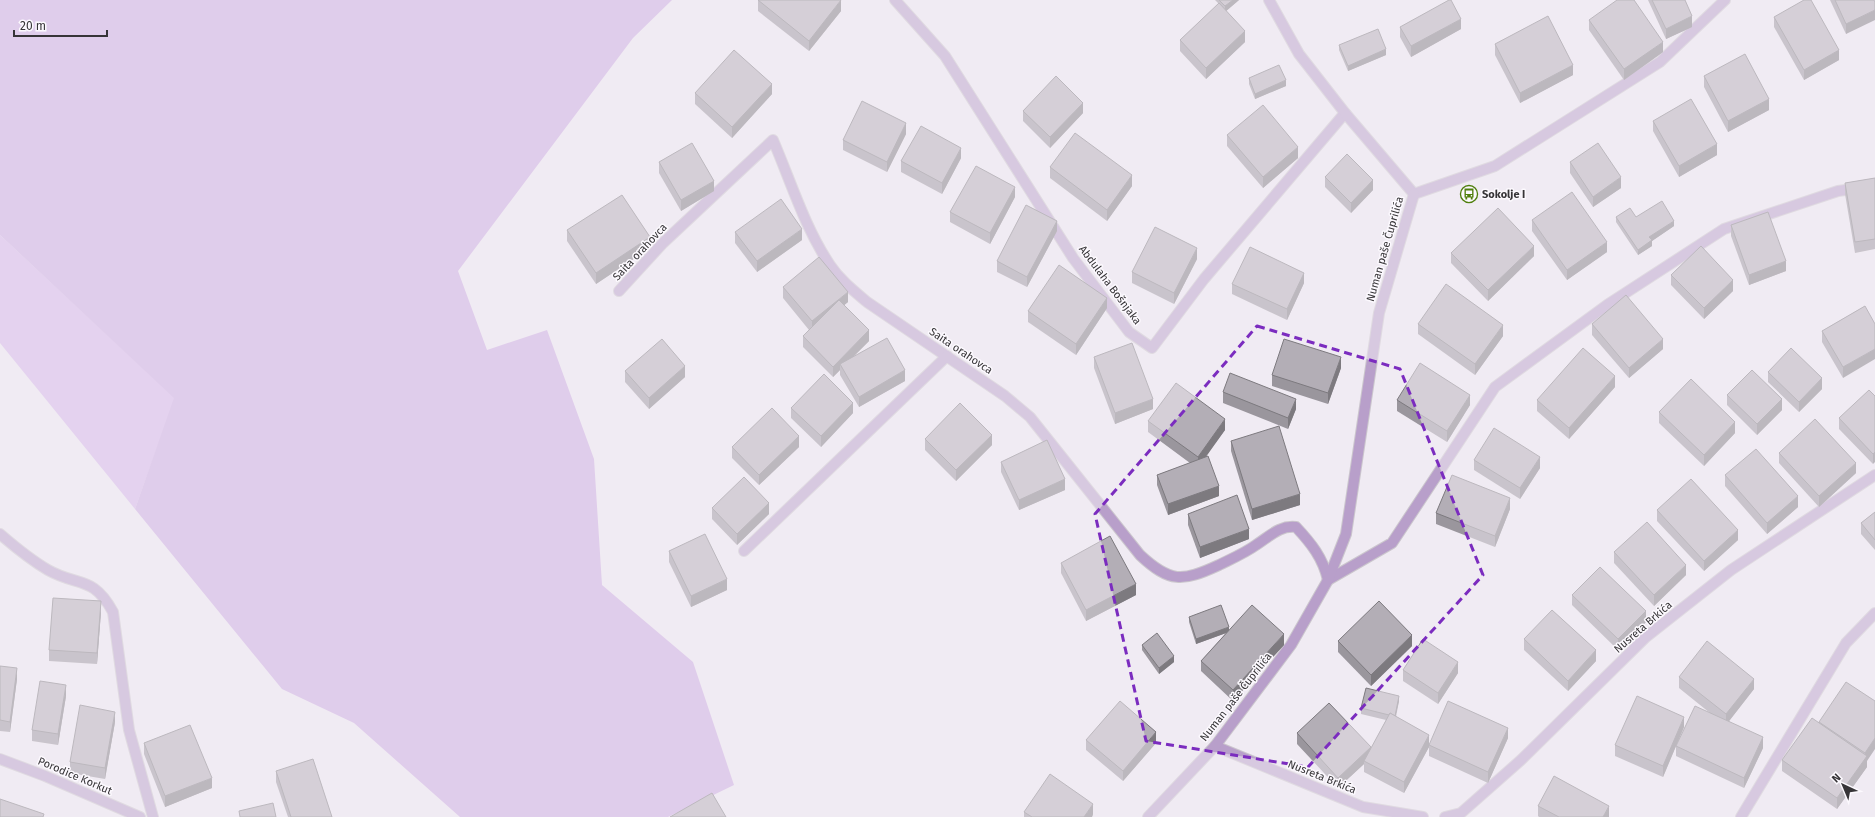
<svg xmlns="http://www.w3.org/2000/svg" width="1875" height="817" font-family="'Fira Sans',sans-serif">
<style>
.green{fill:#d4b4ea}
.forest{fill:#cba8e2}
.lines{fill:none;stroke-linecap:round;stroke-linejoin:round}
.minor-casing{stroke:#cbc6cd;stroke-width:12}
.minor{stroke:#b89fca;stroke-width:10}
.wall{fill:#9a969d}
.shaded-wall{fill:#7d7a7f}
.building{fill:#b3aeb6;stroke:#7d7a7f}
.marked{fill:none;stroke:#7b2cbf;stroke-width:3;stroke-dasharray:8 5;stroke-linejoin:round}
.labels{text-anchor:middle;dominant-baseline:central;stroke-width:3;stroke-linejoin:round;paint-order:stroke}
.poi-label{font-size:11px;font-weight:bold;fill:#363437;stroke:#fcf9fe;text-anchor:start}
.street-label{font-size:11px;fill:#363437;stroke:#fcf9fe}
</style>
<rect width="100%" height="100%" fill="#f0ebf3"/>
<polygon class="green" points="0,235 175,398 135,509 0,343"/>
<polygon class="forest" points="0,0 672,0 633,38 458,271 487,350 547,330 594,459 602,585 693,662 734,785 668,817 460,817 354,723 282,689 135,509 174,398 0,235"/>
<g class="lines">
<g class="minor-casing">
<g id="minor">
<polyline points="895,0 945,56 1073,258 1129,332 1152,348 1204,279 1345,113"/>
<polyline points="1269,0 1299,54 1345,113 1414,194"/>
<polyline points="1414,194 1495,166 1660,62 1725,0"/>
<path d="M619,291L663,243L773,140C791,182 805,228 830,265C840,280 854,291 867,302L1005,396L1030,417L1140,555C1170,583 1182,582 1219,565C1231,559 1245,553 1256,545C1270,536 1280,525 1296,527C1311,543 1323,558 1328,580L1392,543L1495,387L1607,305L1724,229L1838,191L1875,186"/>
<path d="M0,534C15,547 31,560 48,570C78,587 93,575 113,612L129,730L153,817"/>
<polyline points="744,551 947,356"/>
<polyline points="1215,746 1363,807 1423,817"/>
<polyline points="0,759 45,776 140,817"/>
<polyline points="1148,817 1215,746 1291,645 1328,580 1346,534 1379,313 1414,194"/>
<polyline points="1445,817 1461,813 1521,760 1646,637 1731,570 1875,475"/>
<polyline points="1741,817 1846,643 1875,613"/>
</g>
</g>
<use href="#minor" class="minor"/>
</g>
<g class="wall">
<polygon points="758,0 841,11 809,51 758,11"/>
<polygon points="1215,0 1239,0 1226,11 1245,42 1206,79 1180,51 1180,40 1219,4"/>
<polygon points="1648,0 1685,0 1692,27 1666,39"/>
<polygon points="1830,0 1874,0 1846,34"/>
<polygon points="1774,17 1839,60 1804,80 1774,27"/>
<polygon points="1589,20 1663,52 1624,80 1589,30"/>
<polygon points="1400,27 1461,29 1411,57 1400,37"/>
<polygon points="1495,44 1573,75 1520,103 1495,55"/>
<polygon points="1339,45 1386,55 1348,71 1339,50"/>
<polygon points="1704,76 1769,110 1728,132 1704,87"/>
<polygon points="1249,78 1286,86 1255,99 1249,84"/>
<polygon points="695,93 772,94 732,138 695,104"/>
<polygon points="1023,111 1083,113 1050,148 1023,121"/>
<polygon points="1653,121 1717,155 1679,177 1653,131"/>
<polygon points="906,134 887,172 843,150 843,140"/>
<polygon points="1227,135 1298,158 1263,188 1227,146"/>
<polygon points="961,158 942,194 901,172 901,161"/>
<polygon points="659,162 714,191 681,211 659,173"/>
<polygon points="1570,162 1621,188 1593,207 1570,173"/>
<polygon points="1050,167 1132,186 1107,221 1050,178"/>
<polygon points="1325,177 1373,190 1351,213 1325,187"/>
<polygon points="1875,178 1875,249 1855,253 1845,194 1845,183"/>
<polygon points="1015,197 990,244 950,222 950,212"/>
<polygon points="1616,217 1636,217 1674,226 1652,241 1652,246 1638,255 1616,222"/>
<polygon points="1532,220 1607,252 1567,280 1532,231"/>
<polygon points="1731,225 1786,271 1749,285 1731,236"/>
<polygon points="567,230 650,248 596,284 567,241"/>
<polygon points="1057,231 1027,287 997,272 997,261"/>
<polygon points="735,232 802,240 757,272 735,243"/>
<polygon points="1451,253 1534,256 1488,301 1451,263"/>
<polygon points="1197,259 1174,304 1132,283 1132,272"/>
<polygon points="1671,275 1733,291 1704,319 1671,285"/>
<polygon points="1304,283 1287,320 1232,294 1232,284"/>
<polygon points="783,287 848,302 844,305 869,341 854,356 905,381 859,407 840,375 840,370 833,377 803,347 803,336 809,330 783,298"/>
<polygon points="1865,306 1843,378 1822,342 1822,331"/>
<polygon points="1107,308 1076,355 1028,322 1028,311"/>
<polygon points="1418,324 1503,336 1475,375 1418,334"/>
<polygon points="1592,324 1663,349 1629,378 1592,335"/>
<polygon points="1094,357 1153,409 1115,424 1094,368"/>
<polygon points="1341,368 1328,404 1272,386 1272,375"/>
<polygon points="625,371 685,377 649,409 625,382"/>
<polygon points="1768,372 1822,389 1799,412 1768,382"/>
<polygon points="1615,387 1569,439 1537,411 1537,400"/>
<polygon points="1223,392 1296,409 1288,429 1223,403"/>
<polygon points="1727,395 1782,410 1757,435 1727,405"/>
<polygon points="1875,396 1873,464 1839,429 1839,418"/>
<polygon points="1397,400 1470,405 1447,442 1397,411"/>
<polygon points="791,408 853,413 821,447 791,418"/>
<polygon points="1659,412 1735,433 1704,466 1659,423"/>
<polygon points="1148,421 1225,430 1205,457 1219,496 1168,515 1157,485 1157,475 1190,463 1148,432"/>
<polygon points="925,439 992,445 956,481 925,450"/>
<polygon points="1231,441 1300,505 1252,520 1231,451"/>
<polygon points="732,447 799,447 759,485 732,458"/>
<polygon points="1779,453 1856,473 1819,507 1779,463"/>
<polygon points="1474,460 1540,468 1520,499 1474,470"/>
<polygon points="1001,462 1065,490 1019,510 1001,472"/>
<polygon points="1725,475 1798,507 1767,534 1725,486"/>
<polygon points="712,508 769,514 737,545 712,519"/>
<polygon points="1510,509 1495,547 1436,524 1436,513"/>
<polygon points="1657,510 1738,540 1704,571 1657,521"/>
<polygon points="1875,512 1875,550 1861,534 1861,523"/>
<polygon points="1188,514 1249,539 1200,558 1188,525"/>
<polygon points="669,551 727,590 691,607 669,562"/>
<polygon points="1614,552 1686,575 1654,606 1614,563"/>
<polygon points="1061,563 1136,595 1086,621 1061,573"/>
<polygon points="1572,595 1646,622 1618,650 1572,605"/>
<polygon points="101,612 97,664 49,661 49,650"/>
<polygon points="1189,617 1229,630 1284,645 1233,701 1201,671 1201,661 1226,633 1196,644 1189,622"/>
<polygon points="1524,639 1596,661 1568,691 1524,650"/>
<polygon points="1338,641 1412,646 1371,686 1338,652"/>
<polygon points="1142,645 1174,662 1159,674 1142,650"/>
<polygon points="0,666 17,679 10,732 0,731"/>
<polygon points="1403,670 1458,673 1438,704 1403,681"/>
<polygon points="1679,677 1754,689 1729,721 1763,748 1744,788 1676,756 1676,746 1710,713 1679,688"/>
<polygon points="66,696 58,745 32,741 32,730"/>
<polygon points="1399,701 1396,717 1429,744 1508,738 1488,783 1429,756 1429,747 1404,793 1364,772 1364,764 1338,788 1297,744 1297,733 1371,749 1386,720 1361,714 1361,708"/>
<polygon points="1875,701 1867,761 1867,767 1837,809 1782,771 1782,760 1819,723 1819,722"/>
<polygon points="115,722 105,779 70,773 70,762"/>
<polygon points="1684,727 1663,777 1615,756 1615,745"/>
<polygon points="1086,740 1156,743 1123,781 1086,750"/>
<polygon points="144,743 212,788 165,807 144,754"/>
<polygon points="276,771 332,817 288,817 276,782"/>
<polygon points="1538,806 1609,816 1609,817 1539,817 1538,816"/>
<polygon points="1024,812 1093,814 1092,817 1024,817"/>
</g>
<g class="shaded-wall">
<polygon points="841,0 841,11 809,51 809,41"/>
<polygon points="1233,0 1239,0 1225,12 1225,6"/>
<polygon points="1875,10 1875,20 1846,34 1846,24"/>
<polygon points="1692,16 1692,27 1666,39 1666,29"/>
<polygon points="1461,19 1461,29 1411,57 1411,46"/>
<polygon points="1245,31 1245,42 1206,79 1206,68"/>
<polygon points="1663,42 1663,52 1624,80 1624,69"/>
<polygon points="1386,49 1386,55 1348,71 1348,66"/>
<polygon points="1839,50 1839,60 1804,80 1804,70"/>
<polygon points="1573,65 1573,75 1520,103 1520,93"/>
<polygon points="1286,80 1286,86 1255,99 1255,94"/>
<polygon points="772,84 772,94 732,138 732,127"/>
<polygon points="1769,99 1769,110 1728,132 1728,121"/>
<polygon points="1083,103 1083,113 1050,148 1050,137"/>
<polygon points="906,123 906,134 887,172 887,162"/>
<polygon points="1717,144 1717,155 1679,177 1679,166"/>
<polygon points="1298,147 1298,158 1263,188 1263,177"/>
<polygon points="961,148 961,158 942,194 942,183"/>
<polygon points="1132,175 1132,186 1107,221 1107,210"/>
<polygon points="1621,177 1621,188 1593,207 1593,197"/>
<polygon points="1373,180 1373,190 1351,213 1351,203"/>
<polygon points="714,181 714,191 681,211 681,200"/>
<polygon points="1015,187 1015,197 990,244 990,233"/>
<polygon points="1057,221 1057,231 1027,287 1027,277"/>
<polygon points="1674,221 1674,226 1652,241 1652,246 1638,255 1638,250 1649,237"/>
<polygon points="802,229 802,240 757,272 757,261"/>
<polygon points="650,237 650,248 596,284 596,273"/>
<polygon points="1607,242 1607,252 1567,280 1567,270"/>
<polygon points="1534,246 1534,256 1488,301 1488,290"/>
<polygon points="1197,248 1197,259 1174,304 1174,293"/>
<polygon points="1786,261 1786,271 1749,285 1749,275"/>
<polygon points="1304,273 1304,283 1287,320 1287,309"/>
<polygon points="1733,280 1733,291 1704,319 1704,308"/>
<polygon points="848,292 848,302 812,332 812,321"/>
<polygon points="1107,298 1107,308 1076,355 1076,344"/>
<polygon points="1503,325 1503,336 1475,375 1475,364"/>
<polygon points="869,330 869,341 842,368 840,364 840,370 833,377 833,367"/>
<polygon points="1663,339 1663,349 1629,378 1629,368"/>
<polygon points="1875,349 1875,359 1843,378 1843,367"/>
<polygon points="1341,357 1341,368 1328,404 1328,393"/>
<polygon points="685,366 685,377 649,409 649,398"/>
<polygon points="905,370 905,381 859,407 859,397"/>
<polygon points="1615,376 1615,387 1569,439 1569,428"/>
<polygon points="1822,378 1822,389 1799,412 1799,402"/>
<polygon points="1470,395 1470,405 1447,442 1447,431"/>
<polygon points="1153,399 1153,409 1115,424 1115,413"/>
<polygon points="1296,399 1296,409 1288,429 1288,418"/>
<polygon points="1782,399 1782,410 1757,435 1757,424"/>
<polygon points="853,403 853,413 821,447 821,436"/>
<polygon points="1225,419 1225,430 1198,468 1198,457"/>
<polygon points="1735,422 1735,433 1704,466 1704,455"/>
<polygon points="992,435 992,445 956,481 956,470"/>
<polygon points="799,436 799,447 759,485 759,475"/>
<polygon points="1875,452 1875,462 1873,464 1873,454"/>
<polygon points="1540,457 1540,468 1520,499 1520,488"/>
<polygon points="1856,463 1856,473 1819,507 1819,496"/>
<polygon points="1065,479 1065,490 1019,510 1019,500"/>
<polygon points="1219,486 1219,496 1168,515 1168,504"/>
<polygon points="1300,494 1300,505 1252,520 1252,509"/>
<polygon points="1798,496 1798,507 1767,534 1767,523"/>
<polygon points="1510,498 1510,509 1495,547 1495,536"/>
<polygon points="769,503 769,514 737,545 737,534"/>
<polygon points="1249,529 1249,539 1200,558 1200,547"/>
<polygon points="1738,530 1738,540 1704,571 1704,561"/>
<polygon points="1686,565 1686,575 1654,606 1654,595"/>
<polygon points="727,579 727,590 691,607 691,596"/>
<polygon points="1136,584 1136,595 1086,621 1086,610"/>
<polygon points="101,601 101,612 97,664 97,653"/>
<polygon points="1646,611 1646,622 1618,650 1618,639"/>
<polygon points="1229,627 1229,632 1196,644 1196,639"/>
<polygon points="1284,634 1284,645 1233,701 1233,690"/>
<polygon points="1412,635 1412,646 1371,686 1371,675"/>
<polygon points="1596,650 1596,661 1568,691 1568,681"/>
<polygon points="1174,656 1174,662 1159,674 1159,668"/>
<polygon points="1458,662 1458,673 1438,704 1438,693"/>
<polygon points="17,668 17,679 10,732 10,722"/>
<polygon points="1754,679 1754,689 1726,725 1726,714"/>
<polygon points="66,685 66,696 58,745 58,734"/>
<polygon points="1399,696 1399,701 1394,722 1394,716"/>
<polygon points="115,712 115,722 105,779 105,768"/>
<polygon points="1684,717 1684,727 1663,777 1663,766"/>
<polygon points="1508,728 1508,738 1488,783 1488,772"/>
<polygon points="1156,732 1156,743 1123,781 1123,771"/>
<polygon points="1429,735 1429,747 1404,793 1404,782"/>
<polygon points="1763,737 1763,748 1744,788 1744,778"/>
<polygon points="1875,738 1875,749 1867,761 1867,767 1837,809 1837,798 1865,759 1865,753"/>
<polygon points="1371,747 1371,758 1364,761 1364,764 1338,788 1338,778"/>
<polygon points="212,778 212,788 165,807 165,796"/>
<polygon points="1093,804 1093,814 1092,817 1084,817"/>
<polygon points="1609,806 1609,817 1603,817"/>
</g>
<g class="building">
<polygon points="758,0 841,0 809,41"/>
<polygon points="1219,0 1233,0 1225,6"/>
<polygon points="1449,0 1451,0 1461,19 1411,46 1400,27"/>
<polygon points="1617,0 1634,0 1663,42 1624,69 1589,20"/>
<polygon points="1652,0 1685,0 1692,16 1666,29"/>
<polygon points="1804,0 1811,0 1839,50 1804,70 1774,17"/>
<polygon points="1835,0 1874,0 1875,2 1875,10 1846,24"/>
<polygon points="1219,3 1245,31 1206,68 1180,40"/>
<polygon points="1548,16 1573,65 1520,93 1495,44"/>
<polygon points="1378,29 1386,49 1348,66 1339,45"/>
<polygon points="734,50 772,84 732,127 695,93"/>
<polygon points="1745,54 1769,99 1728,121 1704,76"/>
<polygon points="1279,65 1286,80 1255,94 1249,78"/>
<polygon points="1056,76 1083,103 1050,137 1023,111"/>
<polygon points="1691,99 1717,144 1679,166 1653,121"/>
<polygon points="862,101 906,123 887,162 843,140"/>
<polygon points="1263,105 1298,147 1263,177 1227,135"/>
<polygon points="921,126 961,148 942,183 901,161"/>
<polygon points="1075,133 1132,175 1107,210 1050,167"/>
<polygon points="692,143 714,181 681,200 659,162"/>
<polygon points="1598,143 1621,177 1593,197 1570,162"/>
<polygon points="1347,154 1373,180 1351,203 1325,177"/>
<polygon points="976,166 1015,187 990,233 950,212"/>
<polygon points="1875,178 1875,239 1855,242 1845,183"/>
<polygon points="1572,192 1607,242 1567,270 1532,220"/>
<polygon points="622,195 650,237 596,273 567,230"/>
<polygon points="781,199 802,229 757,261 735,232"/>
<polygon points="1662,201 1674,221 1649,237 1652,240 1638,250 1616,217 1630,208 1636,217"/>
<polygon points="1026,205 1057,221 1027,277 997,261"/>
<polygon points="1498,208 1534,246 1488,290 1451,253"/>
<polygon points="1768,212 1786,261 1749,275 1731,225"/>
<polygon points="1155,227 1197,248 1174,293 1132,272"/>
<polygon points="1701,246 1733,280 1704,308 1671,275"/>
<polygon points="1250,247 1304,273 1287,309 1232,284"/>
<polygon points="819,257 848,292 812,321 783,287"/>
<polygon points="1059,265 1107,298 1076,344 1028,311"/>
<polygon points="1446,284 1503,325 1475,364 1418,324"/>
<polygon points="1626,295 1663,339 1629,368 1592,324"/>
<polygon points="839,300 869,330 833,367 803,336"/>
<polygon points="1865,306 1875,324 1875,349 1843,367 1822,331"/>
<polygon points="887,338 905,370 859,397 840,364"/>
<polygon points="662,339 685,366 649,398 625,371"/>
<polygon points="1284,339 1341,357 1328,393 1272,375"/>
<polygon points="1132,343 1153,399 1115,413 1094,357"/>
<polygon points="1583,348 1615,376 1569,428 1537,400"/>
<polygon points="1791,348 1822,378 1799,402 1768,372"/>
<polygon points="1420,363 1470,395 1447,431 1397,400"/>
<polygon points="1752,370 1782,399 1757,424 1727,395"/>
<polygon points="1230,373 1296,399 1288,418 1223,392"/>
<polygon points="824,374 853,403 821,436 791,408"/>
<polygon points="1691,379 1735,422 1704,455 1659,412"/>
<polygon points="1176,383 1225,419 1198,457 1148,421"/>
<polygon points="1869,390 1875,396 1875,452 1873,454 1839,418"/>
<polygon points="960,403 992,435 956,470 925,439"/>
<polygon points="772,408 799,436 759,475 732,447"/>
<polygon points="1815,419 1856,463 1819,496 1779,453"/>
<polygon points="1279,426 1300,494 1252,509 1231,441"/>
<polygon points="1494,428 1540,457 1520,488 1474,460"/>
<polygon points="1047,440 1065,479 1019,500 1001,462"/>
<polygon points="1756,449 1798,496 1767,523 1725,475"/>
<polygon points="1208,456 1219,486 1168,504 1157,475"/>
<polygon points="1452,475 1510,498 1495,536 1436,513"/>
<polygon points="744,477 769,503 737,534 712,508"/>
<polygon points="1691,479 1738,530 1704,561 1657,510"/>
<polygon points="1237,495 1249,529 1200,547 1188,514"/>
<polygon points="1875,512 1875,540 1861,523"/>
<polygon points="1647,522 1686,565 1654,595 1614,552"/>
<polygon points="705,534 727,579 691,596 669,551"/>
<polygon points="1110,536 1136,584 1086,610 1061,563"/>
<polygon points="1600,567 1646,611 1618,639 1572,595"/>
<polygon points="53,598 101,601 97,653 49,650"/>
<polygon points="1379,601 1412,635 1371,675 1338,641"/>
<polygon points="1221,605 1229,627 1196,639 1189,617"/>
<polygon points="1252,605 1284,634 1233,690 1201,661"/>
<polygon points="1552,610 1596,650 1568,681 1524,639"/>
<polygon points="1157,633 1174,656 1159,668 1142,645"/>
<polygon points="1423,639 1458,662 1438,693 1403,670"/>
<polygon points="1707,641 1754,679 1726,714 1679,677"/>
<polygon points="0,666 17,668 10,722 0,720"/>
<polygon points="40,681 66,685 58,734 32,730"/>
<polygon points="1846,682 1875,701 1875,738 1865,753 1819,722"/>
<polygon points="1366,688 1399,696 1395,716 1390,713 1389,715 1361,708"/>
<polygon points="1637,696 1684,717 1663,766 1615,745"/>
<polygon points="1120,701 1156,732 1123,771 1086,740"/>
<polygon points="1448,701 1508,728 1488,772 1429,745"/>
<polygon points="1329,703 1371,747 1338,778 1297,733"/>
<polygon points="80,705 115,712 105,768 70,762"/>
<polygon points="1695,706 1763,737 1744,778 1676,746"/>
<polygon points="1390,713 1429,735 1404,782 1364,761"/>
<polygon points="1812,718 1867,756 1837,798 1782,760"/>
<polygon points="190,725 212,778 165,796 144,743"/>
<polygon points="313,759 332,817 291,817 276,771"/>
<polygon points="1050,774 1093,804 1084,817 1032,817 1024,812"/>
<polygon points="1554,776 1609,806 1603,817 1559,817 1538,806"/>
<polygon points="712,793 726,817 670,817"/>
<polygon points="0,799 44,814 43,817 0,817"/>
<polygon points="273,803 276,817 240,817 239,811"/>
</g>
<path d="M0 0H1875V817H0ZM1257,326L1400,369L1483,575L1308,767L1146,741L1095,514Z" fill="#f0ebf3" fill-opacity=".55" fill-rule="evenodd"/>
<path class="marked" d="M1257,326L1400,369L1483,575L1308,767L1146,741L1095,514Z"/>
<defs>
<g id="bus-ring" transform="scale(0.9)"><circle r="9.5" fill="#fcf9fe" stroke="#4f7f0d" stroke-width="1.5"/><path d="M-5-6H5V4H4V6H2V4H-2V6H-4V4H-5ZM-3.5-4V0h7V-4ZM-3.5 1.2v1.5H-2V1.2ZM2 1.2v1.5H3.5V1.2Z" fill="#4f7f0d"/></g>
</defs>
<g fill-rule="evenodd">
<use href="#bus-ring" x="1469" y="194"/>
</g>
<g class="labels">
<g class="poi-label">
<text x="1482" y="194">Sokolje I</text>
</g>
<g class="street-label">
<text transform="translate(1385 249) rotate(-74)">Numan paše Čuprilića</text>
<text transform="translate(640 252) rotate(-47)">Saita orahovca</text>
<text transform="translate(1110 285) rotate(53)">Abdulaha Bošnjaka</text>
<text transform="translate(961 351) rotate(34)">Saita orahovca</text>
<text transform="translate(1643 627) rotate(-41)">Nusreta Brkića</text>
<text transform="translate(1236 697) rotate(-52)">Numan paše Čuprilića</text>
<text transform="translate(75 776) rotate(23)">Porodice Korkut</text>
<text transform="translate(1322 777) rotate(22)">Nusreta Brkića</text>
</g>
</g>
<g transform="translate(1843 785) rotate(316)" stroke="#fcf9fe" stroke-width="3" paint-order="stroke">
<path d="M0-3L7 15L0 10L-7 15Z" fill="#363437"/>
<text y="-6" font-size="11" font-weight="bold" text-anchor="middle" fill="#363437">N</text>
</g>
<path d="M14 30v6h93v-6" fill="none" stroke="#363437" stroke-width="2"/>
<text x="20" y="30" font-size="12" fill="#363437" stroke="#fcf9fe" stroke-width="3" paint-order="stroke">20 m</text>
</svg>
